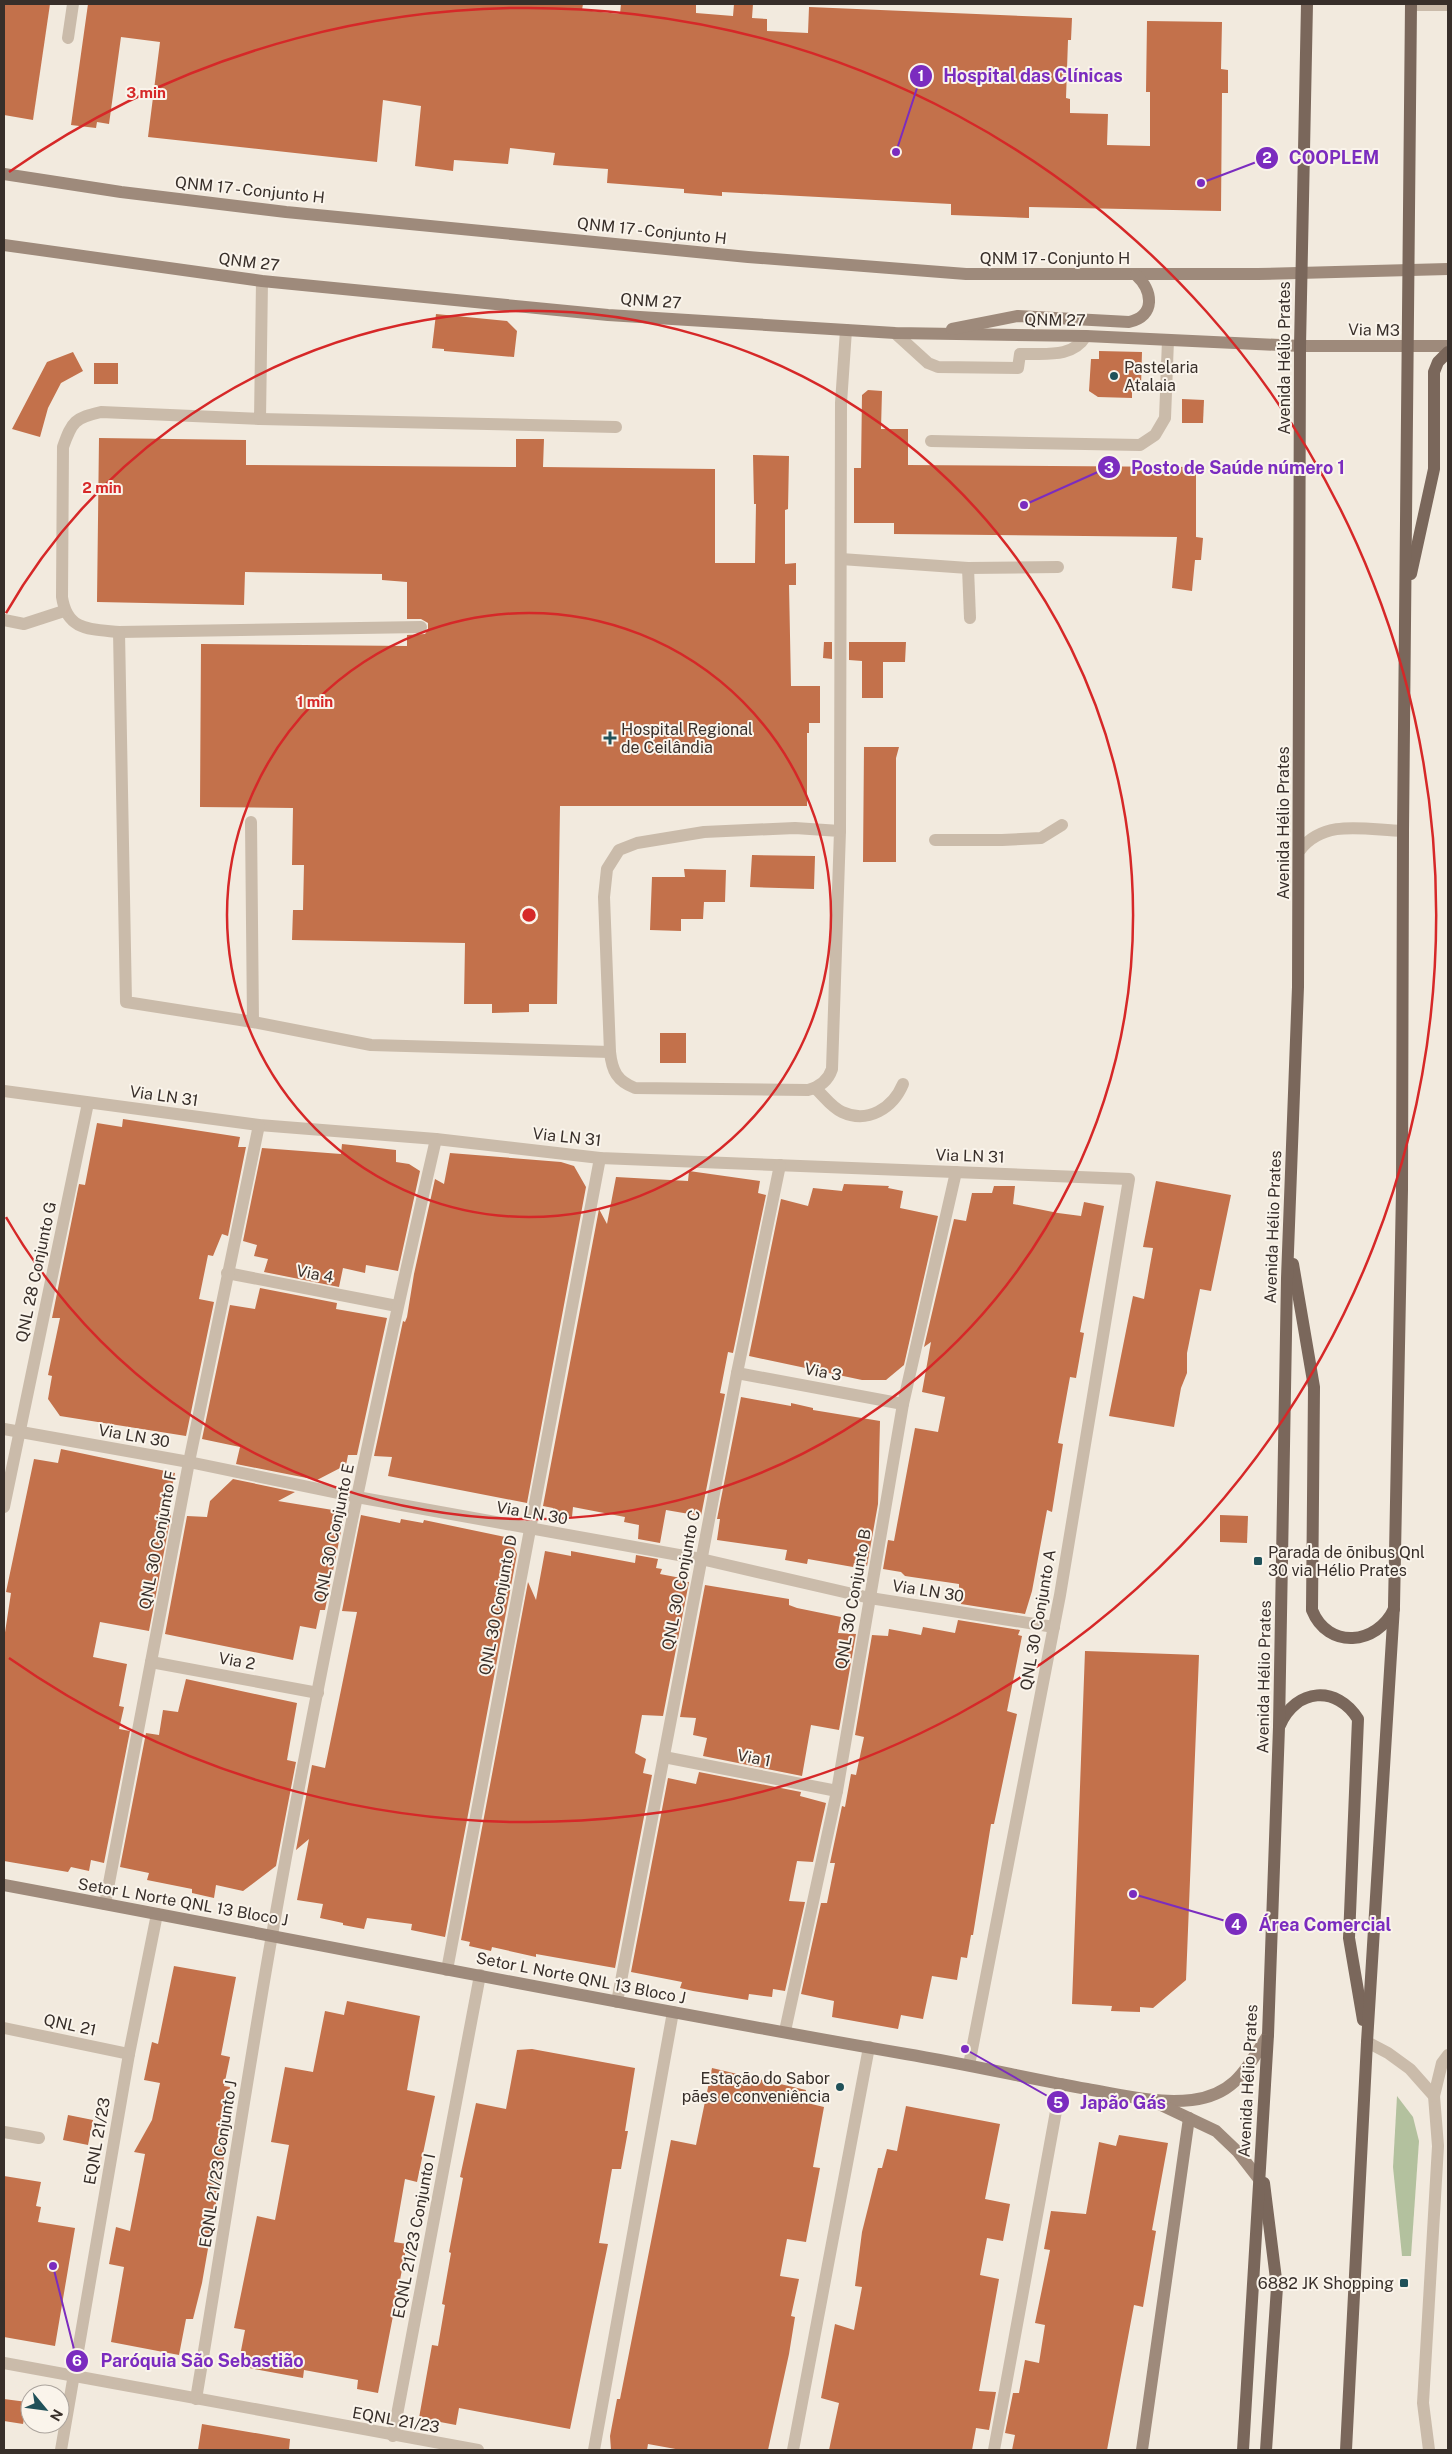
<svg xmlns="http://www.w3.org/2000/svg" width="1452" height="2454" font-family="'Public Sans',sans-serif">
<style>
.green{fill:#b3c19e}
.building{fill:#c3714b}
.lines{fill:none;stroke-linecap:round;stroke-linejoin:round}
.lane{stroke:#cabbaa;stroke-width:12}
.street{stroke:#cabbaa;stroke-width:12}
.secondary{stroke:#9e8a7b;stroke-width:12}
.primary{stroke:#7a675b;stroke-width:12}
.ring{fill:none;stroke:#d62828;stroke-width:2.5}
.poi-dot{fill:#205159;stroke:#faf4eb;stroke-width:2}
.labels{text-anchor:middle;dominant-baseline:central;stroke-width:4;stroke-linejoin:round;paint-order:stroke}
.street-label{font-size:16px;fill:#382f2a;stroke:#faf4eb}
.poi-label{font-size:16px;fill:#382f2a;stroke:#faf4eb;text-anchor:start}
.centre{fill:#d62828;stroke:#faf4eb;stroke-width:2.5}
.ring-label{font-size:15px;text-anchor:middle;font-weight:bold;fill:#d62828;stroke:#faf4eb;stroke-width:4;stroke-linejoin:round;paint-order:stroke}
.leader{fill:none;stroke:#7b2cbf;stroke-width:2}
.callout-dot{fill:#7b2cbf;stroke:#faf4eb;stroke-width:2}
.mark-label{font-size:15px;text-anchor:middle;font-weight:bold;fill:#fff}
.callout-label{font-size:18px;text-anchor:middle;font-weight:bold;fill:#7b2cbf;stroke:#faf4eb;stroke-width:4;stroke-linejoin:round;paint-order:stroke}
</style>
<rect width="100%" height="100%" fill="#f2eade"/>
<polygon class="green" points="1397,2096 1413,2117 1419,2141 1411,2256 1402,2256 1393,2167"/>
<g class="building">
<polygon points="4,4 50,4 33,120 4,115"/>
<polygon points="88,4 583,4 582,10 620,14 621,4 696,4 696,13 733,16 734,4 753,4 752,18 767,19 767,31 808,33 809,7 1072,18 1071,40 1068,40 1066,98 1070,99 1070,113 1108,114 1107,145 1150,146 1150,92 1146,92 1147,21 1222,22 1221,69 1228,70 1228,93 1222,93 1221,211 1029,207 1029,218 951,215 951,204 722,192 722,196 684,193 684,189 607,183 608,169 553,165 555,153 510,148 508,164 454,160 453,171 415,166 421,106 383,100 377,162 148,137 160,42 121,37 109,124 97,122 96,128 71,125"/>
<polygon points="436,314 507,321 517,331 514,357 444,351 444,349 432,348"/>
<polygon points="1099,351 1142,352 1141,387 1132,386 1132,398 1098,397 1089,391 1091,359 1099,359"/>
<polygon points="73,352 83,371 61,383 48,408 40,437 12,429 47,362"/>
<rect x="94" y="363" width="24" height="21"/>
<polygon points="868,390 882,391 881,429 908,429 908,465 1196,467 1196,537 1203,538 1201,560 1195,560 1192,591 1172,588 1177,537 894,534 894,523 854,523 854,468 861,468 862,395"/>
<polygon points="1182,399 1204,400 1203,423 1182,423"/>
<polygon points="99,438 246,440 246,465 516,467 516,439 544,439 543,467 715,469 715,563 755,563 756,504 754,504 753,455 789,456 788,509 785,510 785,564 796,563 796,585 789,585 791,686 820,686 820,723 809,723 809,733 807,733 807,806 560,806 557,1004 529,1004 529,1012 492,1013 492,1004 464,1004 465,943 292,940 293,910 303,910 304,865 292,865 293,808 200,807 201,644 407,646 407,635 425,634 428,630 428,623 421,619 407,619 407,582 382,580 382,574 245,572 244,605 97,602"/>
<polygon points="824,642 832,642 832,659 823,658"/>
<polygon points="849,642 906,642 905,662 883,662 883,698 862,698 862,661 849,660"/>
<polygon points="864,747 899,747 896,758 896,862 863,862"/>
<polygon points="752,855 815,856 814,889 750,887"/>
<polygon points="684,869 726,870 725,902 704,902 703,919 681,919 681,931 650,930 652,877 685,877"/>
<rect x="660" y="1033" width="26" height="30"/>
<polygon points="123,1119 240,1137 238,1147 246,1147 228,1236 222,1234 213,1256 208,1255 199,1299 214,1302 186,1436 60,1416 48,1399 52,1376 48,1375 60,1318 52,1318 79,1184 85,1185 97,1123 122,1127"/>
<polygon points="342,1144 396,1150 396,1162 409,1164 420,1171 398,1271 366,1265 365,1273 343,1268 339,1287 264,1272 268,1259 254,1256 257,1245 243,1241 262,1148 341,1154"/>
<polygon points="450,1153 561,1162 574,1166 586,1187 527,1503 388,1476 392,1457 374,1456 403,1321 405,1322 407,1317 414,1274 435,1179 444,1184"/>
<polygon points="689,1171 760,1181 758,1193 766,1195 733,1353 728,1352 720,1393 725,1394 701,1516 666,1510 660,1543 638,1539 639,1525 624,1522 625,1517 573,1507 572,1517 552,1513 553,1508 543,1506 599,1209 607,1224 616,1177 688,1181"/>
<polygon points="1156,1181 1231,1195 1211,1291 1200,1289 1187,1353 1187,1373 1181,1388 1174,1427 1109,1416 1133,1296 1144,1299 1153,1248 1143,1247"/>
<polygon points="844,1184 889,1186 888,1188 903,1191 900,1208 938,1216 904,1365 886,1380 862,1380 749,1356 781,1199 808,1206 813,1188 842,1191"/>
<polygon points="994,1186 1015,1186 1013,1204 1058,1213 1081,1216 1084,1202 1104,1206 1080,1332 1084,1333 1076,1378 1070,1377 1058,1443 1063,1444 1052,1512 1047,1510 1032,1591 1025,1614 961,1604 963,1592 959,1591 959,1584 905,1576 901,1572 883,1569 888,1540 894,1541 915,1428 938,1432 945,1397 922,1392 931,1342 924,1347 954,1219 966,1221 972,1193 992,1193"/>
<polygon points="260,1288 337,1303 336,1309 387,1318 357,1455 348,1455 346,1465 317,1480 236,1464 240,1447 202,1439 230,1305 255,1309"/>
<polygon points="741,1397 791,1406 791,1403 813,1408 813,1410 880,1421 878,1504 867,1566 854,1563 853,1567 808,1559 807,1564 785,1560 787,1550 717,1540 720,1519 717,1519"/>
<polygon points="61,1449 175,1473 166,1515 171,1515 149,1631 100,1622 93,1657 127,1664 119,1706 124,1707 119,1729 130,1731 104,1863 91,1860 89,1871 71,1867 68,1872 4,1861 4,1639 11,1593 6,1592 34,1459 58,1463"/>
<polygon points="233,1479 295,1492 278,1501 345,1512 325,1610 320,1610 316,1629 300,1626 293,1660 165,1634 187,1516 207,1517 210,1501"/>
<polygon points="361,1515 400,1523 401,1519 423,1523 424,1520 510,1538 517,1554 445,1937 411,1930 412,1924 367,1918 364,1929 343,1925 343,1923 320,1918 323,1904 297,1900 309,1839 296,1850 312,1765 325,1768 357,1612 342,1611"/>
<polygon points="1220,1515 1248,1516 1247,1543 1220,1542"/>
<polygon points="545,1551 571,1556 571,1551 635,1563 636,1555 658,1559 656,1568 662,1569 660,1574 686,1579 685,1582 689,1582 663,1716 642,1715 635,1753 646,1759 643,1773 652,1775 615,1968 536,1954 536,1957 492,1947 491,1951 469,1946 470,1942 461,1940 528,1582 536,1600"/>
<polygon points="705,1585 789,1599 789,1605 797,1608 841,1617 838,1633 856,1634 839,1730 811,1725 802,1776 703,1756 707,1738 693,1735 696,1718 680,1717"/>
<polygon points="958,1620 1020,1630 1018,1635 1022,1636 1007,1711 1017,1714 994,1824 991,1824 973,1935 971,1935 967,1958 961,1957 957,1980 932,1976 923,2019 901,2015 898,2029 832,2017 834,2001 801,1994 821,1903 827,1903 835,1863 830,1863 842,1806 845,1807 851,1774 856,1775 864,1737 855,1735 872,1635 888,1636 889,1629 921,1635 923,1627 955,1633"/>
<polygon points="1085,1651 1199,1655 1186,1980 1153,2008 1140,2007 1140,2012 1111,2011 1112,2006 1072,2004"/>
<polygon points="186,1679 297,1703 287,1760 296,1762 276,1866 243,1891 216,1885 214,1898 192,1893 192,1889 147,1880 149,1873 120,1867 146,1733 159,1735 163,1710 178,1712"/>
<polygon points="699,1772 801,1792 800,1796 826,1803 813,1862 797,1861 789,1901 805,1902 785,1991 773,1989 772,1997 749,1994 748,2000 693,1991 680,1988 682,1982 631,1972 668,1778 696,1784"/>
<polygon points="174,1966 236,1977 221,2055 230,2057 224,2086 230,2087 221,2132 228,2134 202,2283 193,2319 186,2319 179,2355 111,2342 124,2267 109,2264 116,2227 130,2231 145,2154 134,2152 152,2120 160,2083 144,2080 152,2042 158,2044"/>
<polygon points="347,2001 420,2016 407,2090 435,2096 417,2182 405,2179 394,2242 407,2244 378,2393 357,2389 358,2380 304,2370 303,2378 238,2366 245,2330 234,2328 257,2216 275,2220 289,2145 271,2142 285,2067 313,2072 325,2011 344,2015"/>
<polygon points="532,2049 635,2068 625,2131 628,2131 621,2169 612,2169 599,2243 608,2244 570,2429 459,2408 456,2425 419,2418 432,2345 438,2346 445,2305 442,2304 451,2253 449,2252 463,2178 460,2177 476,2103 506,2109 517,2050"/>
<polygon points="712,2068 806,2090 803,2102 824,2107 813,2167 820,2168 806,2242 787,2239 780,2276 799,2279 791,2316 795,2317 789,2354 768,2450 681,2450 648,2444 647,2450 611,2450 610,2436 617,2399 620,2399 671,2140 696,2145"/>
<polygon points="906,2106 1000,2124 985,2199 1010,2204 1003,2241 987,2238 980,2275 999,2279 979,2391 996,2392 989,2430 976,2428 972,2450 829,2450 839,2403 821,2398 835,2324 854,2330 862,2287 855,2286 862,2232 878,2168 882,2168 887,2149 897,2151"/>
<polygon points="68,2115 93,2120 88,2145 63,2140"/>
<polygon points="1119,2135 1168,2143 1152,2230 1156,2231 1143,2307 1134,2305 1107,2450 1012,2450 1015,2435 1005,2433 1013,2393 1019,2393 1025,2360 1039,2363 1045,2325 1035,2323 1050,2250 1044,2249 1051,2211 1086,2214 1099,2142 1116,2146"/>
<polygon points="4,2176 41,2182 36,2206 41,2207 38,2222 75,2228 55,2346 4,2337"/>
<polygon points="4,2399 27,2402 23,2424 4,2421"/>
<polygon points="202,2424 290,2439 289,2450 198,2450"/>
</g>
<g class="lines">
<g class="lane">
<polyline points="68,38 73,4"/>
<path d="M262,281L260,419L101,412C75,418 72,421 63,447L62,597C67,631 90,629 119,632L421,627"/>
<path d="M895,333L928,363L938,367L1018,368L1020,354C1044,353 1072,359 1086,336"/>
<polyline points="260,419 616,427"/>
<polyline points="931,441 1140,445 1155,435 1165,418 1168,340"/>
<polyline points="841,559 968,568 1058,567"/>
<polyline points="968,568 970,618"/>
<polyline points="4,620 24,624 64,611"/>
<polyline points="119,632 126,1002 253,1022 371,1045 610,1052"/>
<polyline points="251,822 253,1022"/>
<path d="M795,828L840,831L832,1069C828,1081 820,1087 808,1090L635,1088C617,1081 612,1071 610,1052L604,897L607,869L619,850L637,843L704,832Z"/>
<polyline points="840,831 841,403 846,330"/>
<polyline points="935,840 1002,840 1041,838 1062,825"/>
<path d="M1300,850C1325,818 1366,830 1403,831"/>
<path d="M815,1088C824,1096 831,1107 842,1112C868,1124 893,1108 903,1084"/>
<polyline points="1367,2042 1388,2053 1410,2069 1434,2096 1438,2146 1423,2403 1429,2450"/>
<polyline points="1434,2096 1442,2063 1448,2055"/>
<polyline points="4,2132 39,2138"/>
</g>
<g class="street">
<polyline points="1411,5 1448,5"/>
<polyline points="4,1091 259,1125 436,1139 600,1158 1129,1179 1060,1595 969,2065"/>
<polyline points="227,1273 397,1306"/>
<polyline points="737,1373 903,1404"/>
<polyline points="4,1429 189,1462 357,1497 701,1559 870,1598 1054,1627"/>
<polyline points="4,1507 88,1103"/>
<polyline points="151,1662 318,1693"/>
<polyline points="664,1757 837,1791"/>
<polyline points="105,1904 189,1462 259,1125"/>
<polyline points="447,1970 600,1158"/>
<polyline points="617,2002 737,1373 780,1165"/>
<polyline points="4,2028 129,2054"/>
<polyline points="785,2031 837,1791 903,1404 956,1172"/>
<polyline points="4,2363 478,2450"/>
<path d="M196,2399C222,2245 245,2089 272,1935C319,1668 375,1403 436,1139"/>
<polyline points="393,2436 480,1975"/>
<polyline points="61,2450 129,2054 157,1914"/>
<polyline points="594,2450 673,2012"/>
<polyline points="793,2450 869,2047"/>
<polyline points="994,2450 1061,2084"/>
</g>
<g class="secondary">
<polyline points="4,174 121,192 286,212 748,257 966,274 1258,274 1448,269"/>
<polyline points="4,245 262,281 608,315 895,333 1086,336 1300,346 1448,346"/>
<path d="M952,329L1018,316L1129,322C1156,316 1153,291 1136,275"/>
<path d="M4,1885C304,1941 604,2002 906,2054C966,2064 1027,2078 1087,2089C1122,2095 1156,2104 1192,2100C1235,2095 1247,2068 1268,2035"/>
<polyline points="1157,2103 1216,2131 1238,2152 1259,2179"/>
<polyline points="1142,2450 1189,2118"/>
</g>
<g class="primary">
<polyline points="1411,574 1434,469 1434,372 1438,362 1448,352"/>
<path d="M1293,1264L1314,1387L1312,1610C1328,1650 1377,1645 1394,1609"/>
<path d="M1280,1725C1296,1688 1337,1685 1358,1719L1349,1938L1363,2020"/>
<polyline points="1264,2183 1277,2287 1266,2450"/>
<polyline points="1243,2450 1268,2035 1279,1727 1287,1278 1298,987 1300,346 1307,4"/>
<polyline points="1346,2450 1367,2042 1394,1606 1402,1190 1403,831 1411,4"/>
</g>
</g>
<g class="ring">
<circle cx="529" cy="915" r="302"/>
<path d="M6 613A604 604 0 1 1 6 1217"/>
<path d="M9 172A907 907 0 1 1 9 1658"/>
</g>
<g class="poi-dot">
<circle cx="1114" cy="376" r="5"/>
<path d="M607.5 730.5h5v5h5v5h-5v5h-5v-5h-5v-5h5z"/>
<rect x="1253" y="1556" width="10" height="10" rx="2.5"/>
<circle cx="840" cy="2087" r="5"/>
<rect x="1399" y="2278" width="10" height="10" rx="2.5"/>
</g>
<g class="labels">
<g class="street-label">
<text transform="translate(250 190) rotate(6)">QNM 17 - Conjunto H</text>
<text transform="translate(652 231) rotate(6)">QNM 17 - Conjunto H</text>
<text x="1055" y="258">QNM 17 - Conjunto H</text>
<text transform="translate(249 262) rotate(7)">QNM 27</text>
<text transform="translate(651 301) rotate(4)">QNM 27</text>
<text transform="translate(1055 320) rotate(1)">QNM 27</text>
<text transform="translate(1374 330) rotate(1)">Via M3</text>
<text transform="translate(1284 358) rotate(-90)">Avenida Hélio Prates</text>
<text transform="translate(1283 823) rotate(-90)">Avenida Hélio Prates</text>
<text transform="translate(164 1096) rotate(8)">Via LN 31</text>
<text transform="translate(567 1137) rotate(6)">Via LN 31</text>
<text transform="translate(970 1156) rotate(2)">Via LN 31</text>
<text transform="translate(1273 1227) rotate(-88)">Avenida Hélio Prates</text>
<text transform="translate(36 1272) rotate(-78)">QNL 28 Conjunto G</text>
<text transform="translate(315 1274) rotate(11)">Via 4</text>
<text transform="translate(823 1372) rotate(11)">Via 3</text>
<text transform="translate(134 1436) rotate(10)">Via LN 30</text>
<text transform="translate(532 1513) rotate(10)">Via LN 30</text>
<text transform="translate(334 1533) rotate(-78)">QNL 30 Conjunto E</text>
<text transform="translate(158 1540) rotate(-79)">QNL 30 Conjunto F</text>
<text transform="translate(681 1580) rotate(-79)">QNL 30 Conjunto C</text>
<text transform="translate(928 1591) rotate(9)">Via LN 30</text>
<text transform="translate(853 1599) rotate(-80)">QNL 30 Conjunto B</text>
<text transform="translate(498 1605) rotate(-79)">QNL 30 Conjunto D</text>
<text transform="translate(1038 1620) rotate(-80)">QNL 30 Conjunto A</text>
<text transform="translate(237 1661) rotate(10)">Via 2</text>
<text transform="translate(1264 1677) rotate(-89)">Avenida Hélio Prates</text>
<text transform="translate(754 1758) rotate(11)">Via 1</text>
<text transform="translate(183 1902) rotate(10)">Setor L Norte QNL 13 Bloco J</text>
<text transform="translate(581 1978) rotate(11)">Setor L Norte QNL 13 Bloco J</text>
<text transform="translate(70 2025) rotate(12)">QNL 21</text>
<text transform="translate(1248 2081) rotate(-87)">Avenida Hélio Prates</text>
<text transform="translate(97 2141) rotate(-80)">EQNL 21/23</text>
<text transform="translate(218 2164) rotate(-81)">EQNL 21/23 Conjunto J</text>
<text transform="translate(414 2236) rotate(-79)">EQNL 21/23 Conjunto I</text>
<text transform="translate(396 2420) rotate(10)">EQNL 21/23</text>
</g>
<g class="poi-label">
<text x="1124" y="367">Pastelaria<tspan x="1124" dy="18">Atalaia</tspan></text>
<text x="621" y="729">Hospital Regional<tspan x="621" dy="18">de Ceilândia</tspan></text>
<text x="1268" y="1552">Parada de õnibus Qnl<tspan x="1268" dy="18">30 via Hélio Prates</tspan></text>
<text x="830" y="2078" text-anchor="end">Estação do Sabor<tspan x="830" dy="18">pães e conveniência</tspan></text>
<text x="1394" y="2283" text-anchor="end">6882 JK Shopping</text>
</g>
</g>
<circle cx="529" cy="915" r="8" class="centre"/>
<g class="ring-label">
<text x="146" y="98">3 min</text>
<text x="102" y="493">2 min</text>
<text x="315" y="707">1 min</text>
</g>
<path class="leader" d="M896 152L921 76M1201 183L1267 158M1024 505L1109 467M1133 1894L1236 1924M965 2049L1058 2102M53 2266L77 2361"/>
<g class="callout-dot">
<circle cx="896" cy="152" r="5"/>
<circle cx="1201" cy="183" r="5"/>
<circle cx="1024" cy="505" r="5"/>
<circle cx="1133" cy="1894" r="5"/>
<circle cx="965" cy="2049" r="5"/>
<circle cx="53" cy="2266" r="5"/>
<circle cx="921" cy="76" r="12"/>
<circle cx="1267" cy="158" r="12"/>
<circle cx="1109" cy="467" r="12"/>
<circle cx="1236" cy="1924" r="12"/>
<circle cx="1058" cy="2102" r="12"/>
<circle cx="77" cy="2361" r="12"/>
</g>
<g class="mark-label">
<text x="921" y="81">1</text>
<text x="1267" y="163">2</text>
<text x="1109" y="473">3</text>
<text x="1236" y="1930">4</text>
<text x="1058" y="2108">5</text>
<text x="77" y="2366">6</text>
</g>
<g class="callout-label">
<text x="1033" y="82">Hospital das Clínicas</text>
<text x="1334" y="164">COOPLEM</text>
<text x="1238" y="474">Posto de Saúde número 1</text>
<text x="1325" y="1931">Área Comercial</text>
<text x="1123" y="2109">Japão Gás</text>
<text x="202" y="2367">Paróquia São Sebastião</text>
</g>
<rect width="1452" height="2454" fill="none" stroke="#382f2a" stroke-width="10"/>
<g transform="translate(45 2409) rotate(119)"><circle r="24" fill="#faf4eb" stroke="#aca59e"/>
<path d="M0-4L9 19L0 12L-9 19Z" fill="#205159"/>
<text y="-8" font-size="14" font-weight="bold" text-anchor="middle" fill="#382f2a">N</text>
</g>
</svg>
